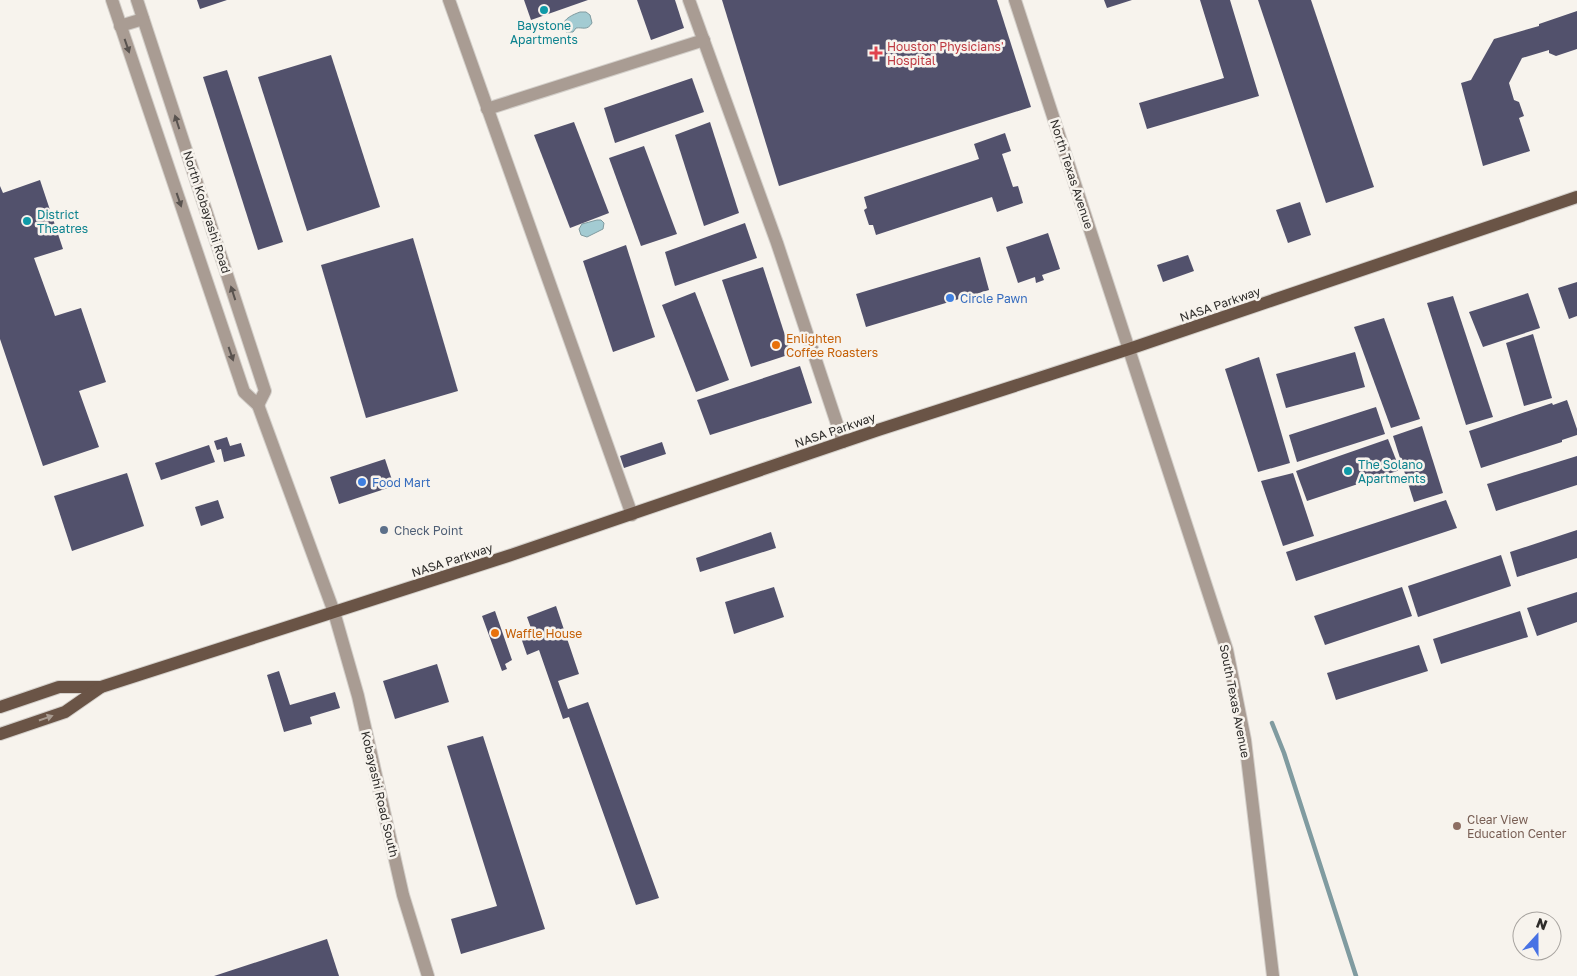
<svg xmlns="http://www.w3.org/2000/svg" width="1577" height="976" font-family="'Golos Text',sans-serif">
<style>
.water{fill:#a3cbd2;stroke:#809ba0}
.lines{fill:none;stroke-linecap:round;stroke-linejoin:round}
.stream{stroke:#809ba0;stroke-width:4.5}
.building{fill:#52516c}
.minor-casing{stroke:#d3cfca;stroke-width:14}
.major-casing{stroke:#d3cfca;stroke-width:14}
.minor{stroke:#a99c93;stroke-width:12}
.major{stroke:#6a5446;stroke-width:12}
.oneway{fill:#59534f}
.oneway2{fill:#a99c91}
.culture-dot{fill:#0f9aa8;stroke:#f7f3ed;stroke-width:2}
.health-dot{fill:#e0444e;stroke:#f7f3ed;stroke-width:2}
.shop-dot{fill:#3f7fe0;stroke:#f7f3ed;stroke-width:2}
.food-dot{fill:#e8710a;stroke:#f7f3ed;stroke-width:2}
.service-dot{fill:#5c6f8a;stroke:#f7f3ed;stroke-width:2}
.education-dot{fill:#8d6e63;stroke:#f7f3ed;stroke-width:2}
.labels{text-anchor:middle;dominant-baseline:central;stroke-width:5;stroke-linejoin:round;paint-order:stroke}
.culture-label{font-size:12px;fill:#0d838f;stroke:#f7f3ed;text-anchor:start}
.health-label{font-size:12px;fill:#be3a42;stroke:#f7f3ed;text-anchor:start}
.street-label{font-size:12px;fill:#2e2c2a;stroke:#f7f3ed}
.shop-label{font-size:12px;fill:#366cbe;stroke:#f7f3ed;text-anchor:start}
.food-label{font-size:12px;fill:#c56008;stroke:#f7f3ed;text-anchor:start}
.service-label{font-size:12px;fill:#4e5e75;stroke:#f7f3ed;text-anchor:start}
.education-label{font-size:12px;fill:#785e54;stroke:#f7f3ed;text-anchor:start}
</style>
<rect width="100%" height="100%" fill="#f7f3ed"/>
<g class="water">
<path d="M580,12H586L590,15L592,23C587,31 583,27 576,28L573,32H566L562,26C565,18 572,15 580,12Z"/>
<polygon points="597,220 601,220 604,223 603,229 587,237 581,235 579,229 582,224"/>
</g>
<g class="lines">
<polyline class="stream" points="1272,723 1284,753 1356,976"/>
</g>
<g class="building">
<polygon points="197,0 227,0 200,9"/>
<polygon points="524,0 588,0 531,20"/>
<polygon points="637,0 675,0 684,28 651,40"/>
<polygon points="722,0 997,0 1031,107 779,186"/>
<polygon points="1104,0 1132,0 1107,8"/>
<polygon points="1200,0 1230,0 1259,96 1147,129 1139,103 1224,78"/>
<polygon points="1258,0 1311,0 1374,187 1326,203"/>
<polygon points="1577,11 1577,49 1556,56 1549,53 1549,50 1522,58 1509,83 1514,100 1519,102 1524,116 1519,118 1530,151 1483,166 1461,83 1471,80 1494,39 1539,26 1539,24"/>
<polygon points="331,55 380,207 307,231 258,77"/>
<polygon points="227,70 283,242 258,250 203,77"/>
<polygon points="692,78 704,112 615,143 604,108"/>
<polygon points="574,122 609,213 570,228 534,135"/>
<polygon points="710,122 739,213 704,226 675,135"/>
<polygon points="1005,133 1011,151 1002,154 1013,187 1018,186 1023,203 997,212 992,197 876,235 873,225 869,225 864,210 867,208 864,197 979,159 974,144"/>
<polygon points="644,146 677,234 641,246 609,158"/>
<polygon points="40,180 63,249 34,258 55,316 81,308 106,382 79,391 99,447 43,466 0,339 0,186 3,193"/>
<polygon points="1300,202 1311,235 1288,243 1276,210"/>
<polygon points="745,223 757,258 675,286 665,252"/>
<polygon points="1048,233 1060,269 1042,275 1044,280 1036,283 1035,277 1018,283 1006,247"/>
<polygon points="413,238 458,391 366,418 321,265"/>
<polygon points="626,245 655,337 613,352 583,261"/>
<polygon points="1188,255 1194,271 1163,282 1157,265"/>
<polygon points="980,257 989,290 866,327 856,294"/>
<polygon points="763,267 791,354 751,367 722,280"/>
<polygon points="1577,282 1577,316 1569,319 1558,288"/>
<polygon points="695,292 729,380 696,392 662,305"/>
<polygon points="1528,293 1540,328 1483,347 1469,312"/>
<polygon points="1453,296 1493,417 1466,425 1427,303"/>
<polygon points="1384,318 1420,419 1391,428 1354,327"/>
<polygon points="1533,334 1552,398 1524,406 1506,343"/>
<polygon points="1355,352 1365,387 1286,408 1276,374"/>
<polygon points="1259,357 1290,463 1258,472 1225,369"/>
<polygon points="800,366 812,403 710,435 697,400"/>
<polygon points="1567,400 1577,429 1577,435 1562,440 1562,442 1481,468 1469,431 1552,403 1553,405"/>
<polygon points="1376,407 1385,434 1297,462 1289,435"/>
<polygon points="1422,426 1443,493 1414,502 1393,436"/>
<polygon points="227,437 230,446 241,443 245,456 224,462 221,449 217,450 214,441"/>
<polygon points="1388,439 1400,470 1307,501 1296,471"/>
<polygon points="662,442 666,454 624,468 620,456"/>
<polygon points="209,445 215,462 161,480 155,463"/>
<polygon points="1577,456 1577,485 1496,511 1487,484"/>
<polygon points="385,459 394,486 339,504 330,477"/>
<polygon points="127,473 144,526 72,551 54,496"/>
<polygon points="1293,473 1314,536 1283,546 1261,481"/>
<polygon points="218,500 224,518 201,526 195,507"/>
<polygon points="1446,500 1457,528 1296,581 1286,552"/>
<polygon points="1577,530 1577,558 1517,577 1510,552"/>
<polygon points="771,532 776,548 700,572 696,558"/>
<polygon points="1501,555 1511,586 1418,617 1408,586"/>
<polygon points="774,587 784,617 734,634 725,602"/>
<polygon points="1402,587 1412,616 1325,645 1314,616"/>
<polygon points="1577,592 1577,622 1537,636 1527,608"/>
<polygon points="556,606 579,674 558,681 568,709 588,702 659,898 636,905 569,717 563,719 539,650 527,655 519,632 531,628 527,617"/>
<polygon points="495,611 512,660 505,664 507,669 502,671 482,616"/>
<polygon points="1520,611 1528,637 1441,664 1433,639"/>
<polygon points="1419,645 1428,671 1336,700 1327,673"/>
<polygon points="437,664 449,702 395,719 383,681"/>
<polygon points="279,671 290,705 335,692 340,708 310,717 312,724 284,732 267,675"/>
<polygon points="483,736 545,929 461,954 451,919 497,906 447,746"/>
<polygon points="327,939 339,976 214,976"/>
</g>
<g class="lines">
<g class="minor-casing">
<g id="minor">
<polyline points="112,0 244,392 258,405 334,612 358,696 403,895 428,976"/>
<polyline points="137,0 265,391 258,405"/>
<polyline points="449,0 632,515"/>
<polyline points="689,0 777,243 843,442"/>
<polyline points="1015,0 1227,650 1245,740 1273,976"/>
<polyline points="120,26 143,19"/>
<polyline points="487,109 704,40"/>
</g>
</g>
<g class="major-casing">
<g id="major">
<polyline points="0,707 59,687 101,687"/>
<polyline points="0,734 65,712 101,687 508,556 878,430 1129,349 1577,197"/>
</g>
</g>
<use href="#minor" class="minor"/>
<use href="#major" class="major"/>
</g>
<defs><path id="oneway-solid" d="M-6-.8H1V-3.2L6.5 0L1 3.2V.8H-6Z" transform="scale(1.25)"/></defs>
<g class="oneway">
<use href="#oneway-solid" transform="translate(127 46) rotate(71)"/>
<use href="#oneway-solid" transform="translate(177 122) rotate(-108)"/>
<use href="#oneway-solid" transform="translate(179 200) rotate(71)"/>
<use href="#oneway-solid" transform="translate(233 293) rotate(-108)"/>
<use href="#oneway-solid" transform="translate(231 354) rotate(71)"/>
</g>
<use class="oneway2" href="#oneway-solid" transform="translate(46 718) rotate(-19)"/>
<g class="culture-dot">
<circle cx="544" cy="10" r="5"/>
<circle cx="27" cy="221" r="5"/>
<circle cx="1348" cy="471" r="5"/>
</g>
<path class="health-dot" d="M873.5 45.5h5v5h5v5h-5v5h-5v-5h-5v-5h5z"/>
<g class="shop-dot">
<circle cx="950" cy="298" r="5"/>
<circle cx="362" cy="482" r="5"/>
</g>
<g class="food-dot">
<circle cx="776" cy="345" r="5"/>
<circle cx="495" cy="633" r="5"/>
</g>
<circle class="service-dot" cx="384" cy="530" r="5"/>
<circle class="education-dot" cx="1457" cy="826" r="5"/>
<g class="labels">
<g class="culture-label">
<text x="544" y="25" text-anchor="middle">Baystone<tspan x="544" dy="14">Apartments</tspan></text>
<text x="37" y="214">District<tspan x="37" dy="14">Theatres</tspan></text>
<text x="1358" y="464">The Solano<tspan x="1358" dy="14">Apartments</tspan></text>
</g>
<g class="health-label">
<text x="887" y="46">Houston Physicians'<tspan x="887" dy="14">Hospital</tspan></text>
</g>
<g class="street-label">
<text transform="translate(1072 174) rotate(72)">North Texas Avenue</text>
<text transform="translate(207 212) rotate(72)">North Kobayashi Road</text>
<text transform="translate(1220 304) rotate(-19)">NASA Parkway</text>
<text transform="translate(835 430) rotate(-19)">NASA Parkway</text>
<text transform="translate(452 560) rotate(-18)">NASA Parkway</text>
<text transform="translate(1235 701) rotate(79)">South Texas Avenue</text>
<text transform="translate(380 794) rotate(77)">Kobayashi Road South</text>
</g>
<g class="shop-label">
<text x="960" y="298">Circle Pawn</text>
<text x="372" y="482">Food Mart</text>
</g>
<g class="food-label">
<text x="786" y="338">Enlighten<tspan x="786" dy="14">Coffee Roasters</tspan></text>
<text x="505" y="633">Waffle House</text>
</g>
<g class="service-label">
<text x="394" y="530">Check Point</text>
</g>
<g class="education-label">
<text x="1467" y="819">Clear View<tspan x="1467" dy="14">Education Center</tspan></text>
</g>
</g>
<g transform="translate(1537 936) rotate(21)"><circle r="24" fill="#f7f3ed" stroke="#a7a39f"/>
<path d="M0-4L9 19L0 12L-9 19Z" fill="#4872e4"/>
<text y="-8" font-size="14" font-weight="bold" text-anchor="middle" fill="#2e2c2a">N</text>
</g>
</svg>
